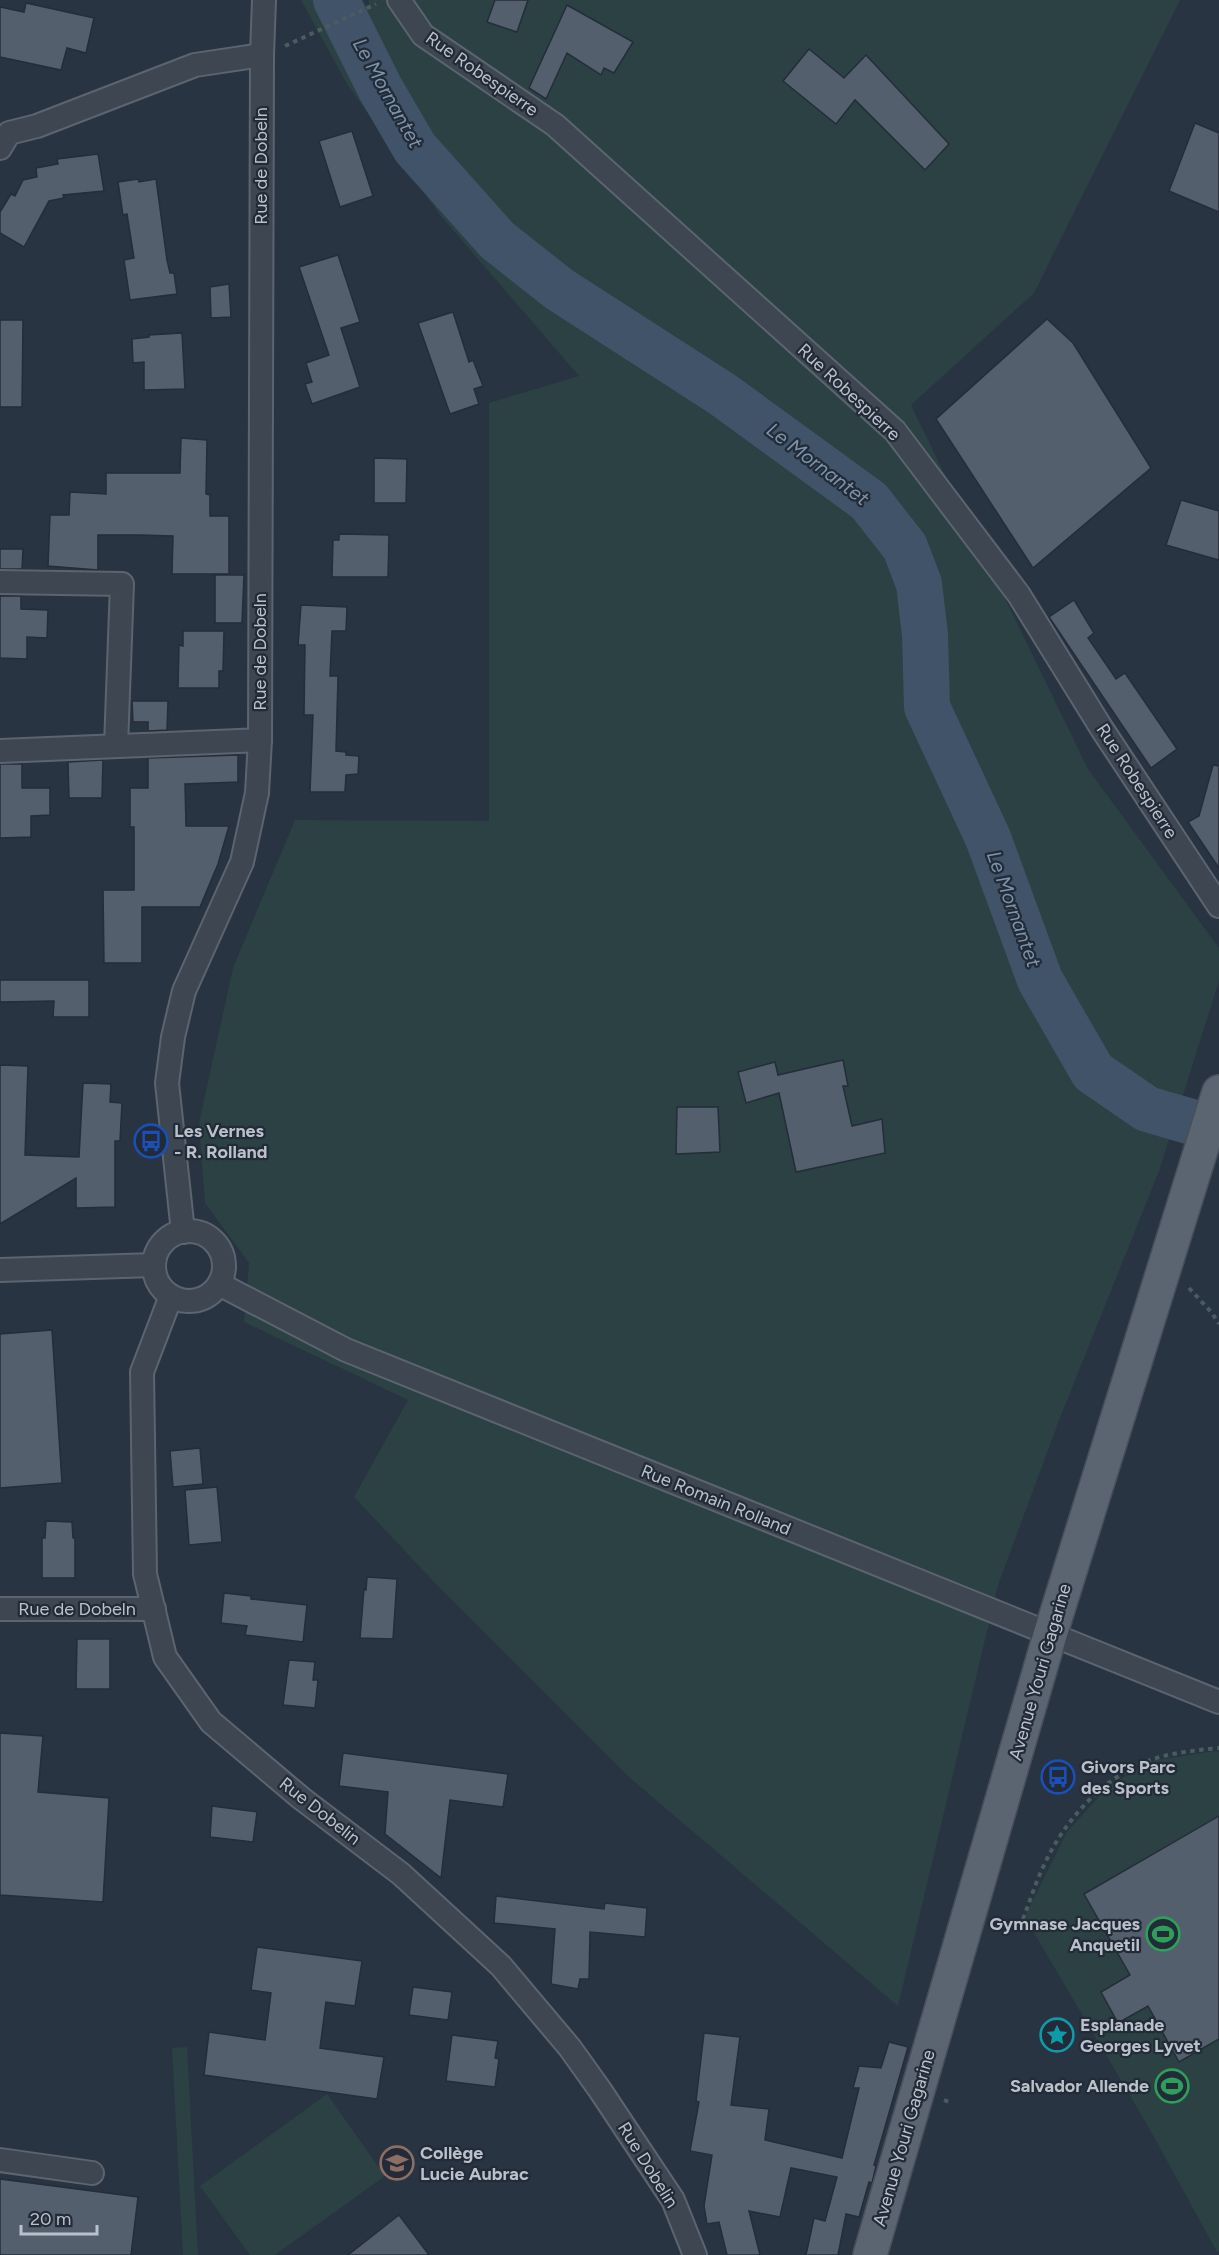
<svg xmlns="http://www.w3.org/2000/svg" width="1219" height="2255" font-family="Figtree,sans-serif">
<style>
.green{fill:#2b4143}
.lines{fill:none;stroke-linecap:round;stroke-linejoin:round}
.river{stroke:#405369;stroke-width:46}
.building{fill:#545f6e;stroke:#242d39;stroke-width:1.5}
.street-casing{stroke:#5b646f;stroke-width:26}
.primary-casing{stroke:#474f5b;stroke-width:36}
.path{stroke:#495d5f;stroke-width:4;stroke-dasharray:4.5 4.5;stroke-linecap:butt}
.street{stroke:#3d4651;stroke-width:22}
.primary{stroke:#5b6571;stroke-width:33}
.labels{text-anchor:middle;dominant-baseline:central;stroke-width:4.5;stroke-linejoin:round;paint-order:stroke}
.street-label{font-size:18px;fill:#bac1cb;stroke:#222b37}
.poi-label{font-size:18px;font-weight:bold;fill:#bac1cb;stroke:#222b37;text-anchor:start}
.water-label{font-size:20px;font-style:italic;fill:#7d93ac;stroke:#222b37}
</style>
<rect width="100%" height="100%" fill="#293442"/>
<g class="green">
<polygon points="301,0 363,0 369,10 369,0 1180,0 1034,293 911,405 1088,769 1219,948 1219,981 1159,1171 1060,1418 998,1585 898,2006 630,1778 437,1585 354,1497 408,1400 244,1322 249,1263 205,1203 199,1123 233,968 295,820 489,821 489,403 579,376 440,215 347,84"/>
<polygon points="1214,1751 1219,1752 1219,2251 1217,2252 1149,2128 1030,1926 1026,1914 1067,1832 1108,1787 1151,1761"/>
<polygon points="187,2047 198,2255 183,2255 172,2048"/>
<polygon points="327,2094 385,2176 275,2255 250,2255 200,2186"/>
</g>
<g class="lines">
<polyline class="river" points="336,0 380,88 415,148 497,240 559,289 722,394 869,501 905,547 919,584 925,635 927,707 988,838 1040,980 1093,1072 1147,1109 1219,1130"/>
</g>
<g class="building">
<polygon points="495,0 528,0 517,32 487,22"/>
<polygon points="26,3 94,18 86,53 67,48 61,70 0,57 0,7 24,12"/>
<polygon points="567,5 633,42 614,73 604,68 601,75 567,53 546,99 529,88"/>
<polygon points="809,49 844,78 866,55 949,144 925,170 855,100 836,124 783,81"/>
<polygon points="1195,123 1219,133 1219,212 1169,191"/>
<polygon points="352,131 373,196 340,207 319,141"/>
<polygon points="98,154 104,191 63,195 64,198 49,201 24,247 0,233 0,212 11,194 15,196 23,180 37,177 36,168 58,164 57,159"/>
<polygon points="138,179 139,182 156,179 167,260 170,273 174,273 177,294 130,300 124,260 134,258 127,214 123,215 118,182"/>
<polygon points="338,255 360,322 341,328 360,387 312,404 305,384 312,382 306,363 329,355 299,267"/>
<polygon points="229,284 231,317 211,318 210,287"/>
<polygon points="453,312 469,362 473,360 483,386 474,389 479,404 450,414 418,323"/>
<polygon points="1047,319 1073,343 1151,468 1033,568 936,419"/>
<polygon points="0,320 23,320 22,407 0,407"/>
<polygon points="182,333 185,389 144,390 144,362 133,363 132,339 149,337 149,335"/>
<polygon points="181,438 207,440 206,494 210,495 210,516 229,516 229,574 172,574 173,536 140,535 98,535 98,570 48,566 50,515 69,515 70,492 106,494 106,473 180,473"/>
<polygon points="374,458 407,459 406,503 374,503"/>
<polygon points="1181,500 1219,511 1219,560 1166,545"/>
<polygon points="339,534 389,535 388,577 332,577 333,540 339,540"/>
<polygon points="0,549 23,549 22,569 0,569"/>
<polygon points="215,575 244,575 242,623 215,623"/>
<polygon points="0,596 21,596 21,609 48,610 47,638 27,637 27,659 0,658"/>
<polygon points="1074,600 1094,633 1088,638 1116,679 1125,673 1177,749 1151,768 1049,617"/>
<polygon points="301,605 347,607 346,631 332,631 330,676 338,676 336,751 346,752 346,755 359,756 358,774 346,775 345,792 310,792 313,715 304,715 305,645 298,645"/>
<polygon points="183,631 224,631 223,671 219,671 219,688 178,688 179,645 183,646"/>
<polygon points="132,701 168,701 167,730 148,731 148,722 133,722"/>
<polygon points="238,755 238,782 185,784 186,826 229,826 218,864 200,907 142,907 142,963 104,963 103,890 134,890 134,827 130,827 130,788 148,788 148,758"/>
<polygon points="103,760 102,798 69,798 68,762"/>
<polygon points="0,764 22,764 22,788 50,788 50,815 31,816 31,837 0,838"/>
<polygon points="1213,765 1219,766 1219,868 1188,822 1199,816"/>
<polygon points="0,980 89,980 89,1017 53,1017 54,1001 0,1002"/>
<polygon points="843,1060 848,1086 843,1086 852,1126 882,1119 885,1153 796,1172 779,1093 746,1103 738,1072 775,1062 778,1075"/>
<polygon points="0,1065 28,1066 25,1155 79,1157 83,1083 111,1084 110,1102 122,1103 120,1141 115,1141 115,1207 76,1208 76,1178 0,1224"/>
<polygon points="677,1107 718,1107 720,1152 676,1154"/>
<polygon points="52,1330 62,1483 0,1488 0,1334"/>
<polygon points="200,1448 203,1484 173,1487 170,1451"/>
<polygon points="217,1487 222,1542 189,1545 185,1490"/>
<polygon points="46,1521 72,1522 73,1538 75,1538 75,1578 42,1578 42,1538 45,1538"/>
<polygon points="367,1577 397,1579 393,1639 360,1638 364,1589 366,1590"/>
<polygon points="224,1593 251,1596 251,1599 307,1605 303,1642 245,1635 247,1626 221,1623"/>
<polygon points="77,1639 110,1639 110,1689 76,1689"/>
<polygon points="289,1660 315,1662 313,1680 318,1680 315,1708 283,1705"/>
<polygon points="0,1733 43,1736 38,1792 109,1798 103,1902 0,1895"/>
<polygon points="343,1753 508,1774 503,1807 450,1800 441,1878 385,1834 388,1792 339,1786"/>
<polygon points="212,1806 257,1812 253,1842 210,1837"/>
<polygon points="1219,1816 1219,2039 1179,2062 1148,2006 1118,2023 1101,1992 1130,1975 1084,1894"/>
<polygon points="496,1896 604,1909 605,1903 647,1908 645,1937 590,1932 589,1979 580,1979 578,1989 551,1984 555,1929 494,1923"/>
<polygon points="257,1947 362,1961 355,2006 326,2002 320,2048 384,2057 377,2099 204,2075 209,2032 265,2040 271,1993 251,1990"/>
<polygon points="413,1987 452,1992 448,2020 409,2015"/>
<polygon points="704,2033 740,2037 731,2105 769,2109 765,2140 842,2158 859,2088 853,2088 859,2066 881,2068 889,2042 908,2047 874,2165 876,2166 872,2183 869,2182 859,2217 846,2214 838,2255 806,2255 814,2218 825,2221 837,2177 791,2168 780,2217 749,2211 760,2255 727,2255 719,2222 707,2224 704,2206 712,2155 690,2151 699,2102 696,2101"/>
<polygon points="452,2035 498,2041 495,2058 499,2059 495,2087 446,2081"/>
<polygon points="0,2179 138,2197 131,2255 0,2255"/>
<polygon points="399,2215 429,2255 348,2255"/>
</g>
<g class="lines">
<g class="street-casing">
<g id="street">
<polyline points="399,0 423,35 555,125 895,431 1019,595 1102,729 1219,906"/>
<polyline points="0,148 9,133 37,126 195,65 262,55"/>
<polyline points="0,582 122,584 116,746"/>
<polyline points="0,751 260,740"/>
<circle cx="189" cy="1266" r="35"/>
<polyline points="183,1232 167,1083 173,1037 184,991 242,862 257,793 260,740 262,55 264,0"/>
<polyline points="0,1270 154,1265"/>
<polyline points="219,1284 346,1350 1219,1702"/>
<polyline points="171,1296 142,1372 145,1574 165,1657 211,1722 301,1798 401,1874 501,1966 570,2048 600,2090 673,2200 695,2255"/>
<polyline points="0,1609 154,1609"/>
<polyline points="0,2160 92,2173"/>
</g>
</g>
<g class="primary-casing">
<polyline id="primary" points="870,2255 1050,1635 1219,1092"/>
</g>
<g class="path">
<polyline points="285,46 376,4"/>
<polyline points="1189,1288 1212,1313 1219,1324"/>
<path d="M1023,1919C1030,1901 1036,1881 1045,1863C1067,1816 1109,1771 1160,1757C1179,1752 1199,1750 1219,1748"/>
<polyline points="944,2100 952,2103"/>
</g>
<use href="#street" class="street"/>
<use href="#primary" class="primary"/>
</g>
<defs>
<g id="bus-ring" transform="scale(1.725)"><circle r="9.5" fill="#222b37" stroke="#1a4fb4" stroke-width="1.5"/><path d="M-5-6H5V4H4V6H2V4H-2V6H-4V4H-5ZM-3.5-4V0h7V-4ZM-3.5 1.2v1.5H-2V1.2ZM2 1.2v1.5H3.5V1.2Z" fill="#1a4fb4"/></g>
<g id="stadium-ring" transform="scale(1.725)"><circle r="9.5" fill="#222b37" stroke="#2e9e5b" stroke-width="1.5"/><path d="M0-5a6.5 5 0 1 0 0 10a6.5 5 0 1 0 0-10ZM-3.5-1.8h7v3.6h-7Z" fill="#2e9e5b"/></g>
<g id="sight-ring" transform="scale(1.725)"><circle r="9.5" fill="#222b37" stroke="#0f9aa8" stroke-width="1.5"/><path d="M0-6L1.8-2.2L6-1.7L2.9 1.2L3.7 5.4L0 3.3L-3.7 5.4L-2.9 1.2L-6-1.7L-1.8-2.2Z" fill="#0f9aa8"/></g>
<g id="school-ring" transform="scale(1.725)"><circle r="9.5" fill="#222b37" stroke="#8d6e63" stroke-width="1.5"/><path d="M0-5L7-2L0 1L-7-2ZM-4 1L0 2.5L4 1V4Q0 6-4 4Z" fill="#8d6e63"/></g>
</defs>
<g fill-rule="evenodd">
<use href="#bus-ring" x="151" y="1141"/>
<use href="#bus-ring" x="1058" y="1777"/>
<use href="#stadium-ring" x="1163" y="1934"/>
<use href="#sight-ring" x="1057" y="2035"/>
<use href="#stadium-ring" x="1172" y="2086"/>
<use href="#school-ring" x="397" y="2163"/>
</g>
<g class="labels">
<g class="street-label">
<text transform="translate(482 74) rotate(35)">Rue Robespierre</text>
<text transform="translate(261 166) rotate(-90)">Rue de Dobeln</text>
<text transform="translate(849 392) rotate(43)">Rue Robespierre</text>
<text transform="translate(260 652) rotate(-90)">Rue de Dobeln</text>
<text transform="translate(1137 781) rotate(57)">Rue Robespierre</text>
<text transform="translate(716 1500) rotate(22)">Rue Romain Rolland</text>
<text x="77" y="1609">Rue de Dobeln</text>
<text transform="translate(1040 1672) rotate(-74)">Avenue Youri Gagarine</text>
<text transform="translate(320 1811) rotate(38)">Rue Dobelin</text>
<text transform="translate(904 2138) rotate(-74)">Avenue Youri Gagarine</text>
<text transform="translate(648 2165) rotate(58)">Rue Dobelin</text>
</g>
<g class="poi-label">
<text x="174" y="1131">Les Vernes<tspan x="174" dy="21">- R. Rolland</tspan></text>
<text x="1081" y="1767">Givors Parc<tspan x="1081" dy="21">des Sports</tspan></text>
<text x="1140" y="1924" text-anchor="end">Gymnase Jacques<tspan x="1140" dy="21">Anquetil</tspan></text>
<text x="1080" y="2025">Esplanade<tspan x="1080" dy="21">Georges Lyvet</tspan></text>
<text x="1149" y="2086" text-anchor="end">Salvador Allende</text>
<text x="420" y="2153">Collège<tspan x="420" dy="21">Lucie Aubrac</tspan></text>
</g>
<g class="water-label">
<text transform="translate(388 93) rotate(61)">Le Mornantet</text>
<text transform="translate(818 464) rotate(37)">Le Mornantet</text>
<text transform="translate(1014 909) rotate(70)">Le Mornantet</text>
</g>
</g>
<path d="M21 2225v9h76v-9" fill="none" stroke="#bac1cb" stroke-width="3"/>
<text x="30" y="2225" font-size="18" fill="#bac1cb" stroke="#222b37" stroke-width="4.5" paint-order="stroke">20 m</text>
</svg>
